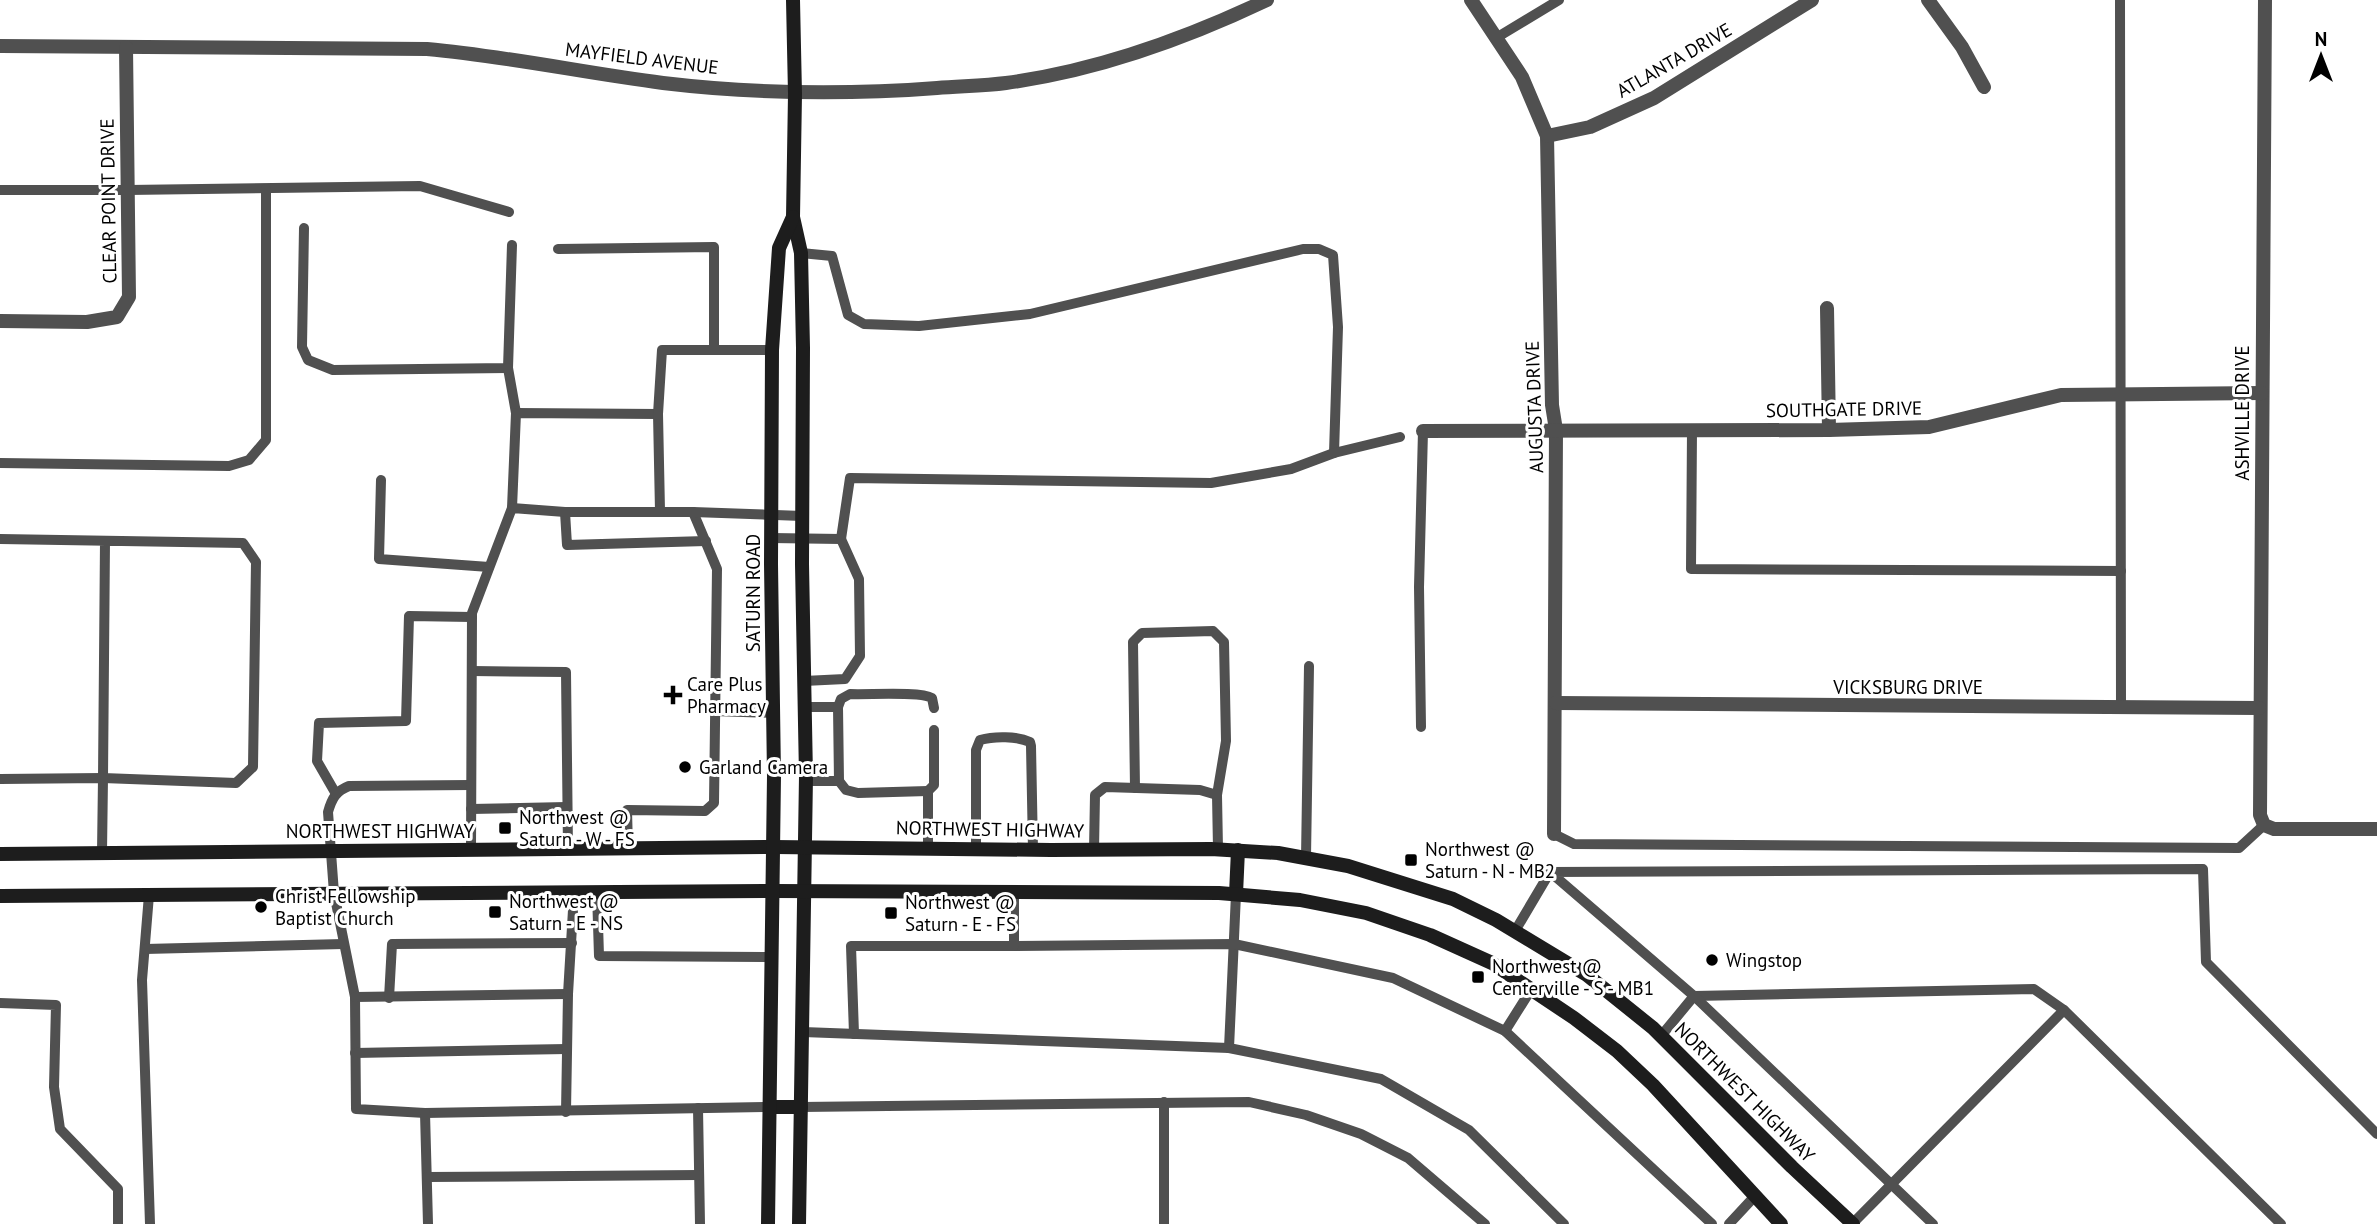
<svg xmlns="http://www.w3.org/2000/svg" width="2377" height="1224" font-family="'PT Sans',sans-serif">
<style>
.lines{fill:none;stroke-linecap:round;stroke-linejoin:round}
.lane{stroke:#505050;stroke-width:10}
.street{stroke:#505050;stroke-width:14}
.secondary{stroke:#1d1d1d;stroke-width:14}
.poi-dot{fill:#000;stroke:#fff;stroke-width:2.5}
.labels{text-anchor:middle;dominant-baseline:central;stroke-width:6;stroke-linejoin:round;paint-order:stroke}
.street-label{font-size:19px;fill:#000;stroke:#fff}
.poi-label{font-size:19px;fill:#000;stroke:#fff;text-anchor:start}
</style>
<rect width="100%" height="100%" fill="#fff"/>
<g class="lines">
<g class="lane">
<polyline points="2120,0 2121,707"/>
<polyline points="1496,38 1559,0"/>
<polyline points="0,190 128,190 420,186 509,212"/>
<polyline points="304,228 302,347 308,360 333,370 508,368 512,245"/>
<polyline points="558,249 714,247 714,350"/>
<polyline points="801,253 832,256 848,315 864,324 919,326 1030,314 1303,249 1319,249 1333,255 1338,327 1334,453"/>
<polyline points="508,368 516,413"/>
<polyline points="1692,430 1691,569 2121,571"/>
<polyline points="0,463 229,466 249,460 266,440 266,189"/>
<polyline points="381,480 379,559 489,567"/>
<polyline points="512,508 516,413 658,414"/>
<polyline points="660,511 658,414 662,350 772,350"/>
<polyline points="565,512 567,545 706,541"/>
<polyline points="771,538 841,539 850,478 1211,483 1291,469 1334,453 1400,437"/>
<polyline points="0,539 243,543 256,562 253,767 236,783 103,778 105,541"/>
<polyline points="472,671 566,672 568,849"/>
<polyline points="804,681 845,679 860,656 859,579 841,539"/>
<polyline points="804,707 838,707"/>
<polyline points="715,711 773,713"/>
<polyline points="1421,727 1419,587 1423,431"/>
<polyline points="0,779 103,778 102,852"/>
<polyline points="805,781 839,781"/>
<path d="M471,785L349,786C336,791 332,798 328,812L334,893L355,997L356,1109L425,1113L771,1107"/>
<polyline points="1135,788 1133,642 1142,633 1213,631 1224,642 1226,741 1217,795"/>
<path d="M928,791L858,793L846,790L839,781L838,707L841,699L850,694C867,695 920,691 932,698L934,708"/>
<polyline points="336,794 317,761 319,723 406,721 409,616 472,617"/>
<polyline points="471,809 567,807"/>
<polyline points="1554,834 1574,844 2239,848 2264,825"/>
<polyline points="628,848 627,810 705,811 714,803 717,569 693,512"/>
<polyline points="928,848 928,791 934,785 934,730"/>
<path d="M976,849V750L980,740C994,736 1017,736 1030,742L1031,746L1033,850"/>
<polyline points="471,850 472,613 512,508 565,512 693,512 802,516"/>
<polyline points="1094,850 1095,795 1105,787 1200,790 1217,795 1218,849"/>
<polyline points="1306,858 1309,666"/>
<polyline points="597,892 599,956 772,957"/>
<polyline points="1236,894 1229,1048 1381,1079 1469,1130 1564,1224"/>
<polyline points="149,895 142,980 150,1224"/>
<polyline points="1515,931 1550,872"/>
<polyline points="1014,946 1234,944 1393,978 1505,1031 1712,1224"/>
<polyline points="145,949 343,944"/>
<polyline points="355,997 568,994"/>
<polyline points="389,998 392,944 572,943"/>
<polyline points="0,1003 56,1005 54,1087 60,1129 118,1189 118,1224"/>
<polyline points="1505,1031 1532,988"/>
<polyline points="803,1032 1229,1048"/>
<polyline points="854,1034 851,946 1014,946 1014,893"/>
<polyline points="1661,1036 1694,996 2034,989 2064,1010"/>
<polyline points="355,1053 567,1049"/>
<polyline points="1164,1102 1164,1224"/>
<polyline points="801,1107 1249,1102 1306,1115 1361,1134 1408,1158 1485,1224"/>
<polyline points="698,1108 700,1224"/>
<polyline points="566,1112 568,994 574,893"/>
<polyline points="425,1113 428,1224"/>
<polyline points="427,1177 699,1175"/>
<polyline points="1853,1223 2064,1010 2281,1224"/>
<polyline points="1729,1224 1755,1196"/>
<polyline points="1933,1224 1694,996 1550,872 2203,869 2206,962 2377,1134"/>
</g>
<g class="street">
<polyline points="1471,0 1522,77 1547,136 1552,405 1556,430 1554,834"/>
<polyline points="1928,0 1962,47 1984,87"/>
<polyline points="2265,0 2260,815 2264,825 2274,829 2377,829"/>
<path d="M0,46L427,49C506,56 584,73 663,83C755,94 844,95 937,88C960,86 983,86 1006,83C1096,71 1185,39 1267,0"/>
<polyline points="1547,136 1590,127 1654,98 1812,0"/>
<polyline points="1827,308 1829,430"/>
<polyline points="0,321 87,322 117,317 129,297 126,47"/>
<polyline points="1423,431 1829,430 1929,427 2061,395 2262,393"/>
<polyline points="1556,703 2259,708"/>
</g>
<g class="secondary">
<polyline points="793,0 795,94 793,217 801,253 803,348 802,564 806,776 799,1224"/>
<polyline points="0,854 774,847 1051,850 1211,849 1278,853 1348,866 1453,899 1496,920 1587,975 1653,1028 1792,1167 1853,1224"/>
<polyline points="1236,894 1238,850"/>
<polyline points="0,896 773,891 1219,893 1300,900 1366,913 1430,935 1492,963 1574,1018 1617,1051 1653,1085 1781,1224"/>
<polyline points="771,1107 801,1107"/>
<polyline points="768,1224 774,776 771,564 772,350 779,248 793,217"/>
</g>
</g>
<g class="poi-dot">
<path d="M669.5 684.5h7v7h7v7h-7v7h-7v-7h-7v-7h7z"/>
<circle cx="685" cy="767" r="7"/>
<rect x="498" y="821" width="14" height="14" rx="3.5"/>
<rect x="1404" y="853" width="14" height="14" rx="3.5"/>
<circle cx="261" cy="907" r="7"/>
<rect x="488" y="905" width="14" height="14" rx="3.5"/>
<rect x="884" y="906" width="14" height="14" rx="3.5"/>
<circle cx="1712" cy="960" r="7"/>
<rect x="1471" y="970" width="14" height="14" rx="3.5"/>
</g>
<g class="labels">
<g class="street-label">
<text transform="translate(642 58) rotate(7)">MAYFIELD AVENUE</text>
<text transform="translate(1674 60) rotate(-30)">ATLANTA DRIVE</text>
<text transform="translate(108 201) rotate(-91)">CLEAR POINT DRIVE</text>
<text transform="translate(1534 407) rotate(-92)">AUGUSTA DRIVE</text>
<text transform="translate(1844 409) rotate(-1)">SOUTHGATE DRIVE</text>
<text transform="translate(2242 413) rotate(-90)">ASHVILLE DRIVE</text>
<text transform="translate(753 593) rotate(-90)">SATURN ROAD</text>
<text x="1908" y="687">VICKSBURG DRIVE</text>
<text transform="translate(990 829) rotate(1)">NORTHWEST HIGHWAY</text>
<text x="380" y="831">NORTHWEST HIGHWAY</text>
<text transform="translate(1745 1092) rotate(45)">NORTHWEST HIGHWAY</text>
</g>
<g class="poi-label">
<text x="687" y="684">Care Plus<tspan x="687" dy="22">Pharmacy</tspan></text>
<text x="699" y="767">Garland Camera</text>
<text x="519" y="817">Northwest @<tspan x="519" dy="22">Saturn - W - FS</tspan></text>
<text x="1425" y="849">Northwest @<tspan x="1425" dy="22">Saturn - N - MB2</tspan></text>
<text x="275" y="896">Christ Fellowship<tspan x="275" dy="22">Baptist Church</tspan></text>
<text x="509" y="901">Northwest @<tspan x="509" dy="22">Saturn - E - NS</tspan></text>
<text x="905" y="902">Northwest @<tspan x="905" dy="22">Saturn - E - FS</tspan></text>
<text x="1726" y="960">Wingstop</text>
<text x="1492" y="966">Northwest @<tspan x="1492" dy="22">Centerville - S - MB1</tspan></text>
</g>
</g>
<g transform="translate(2321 56)" stroke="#ffffff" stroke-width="5" paint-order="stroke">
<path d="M0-5L12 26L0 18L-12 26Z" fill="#000000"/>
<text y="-10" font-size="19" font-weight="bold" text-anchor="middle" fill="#000000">N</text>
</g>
</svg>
